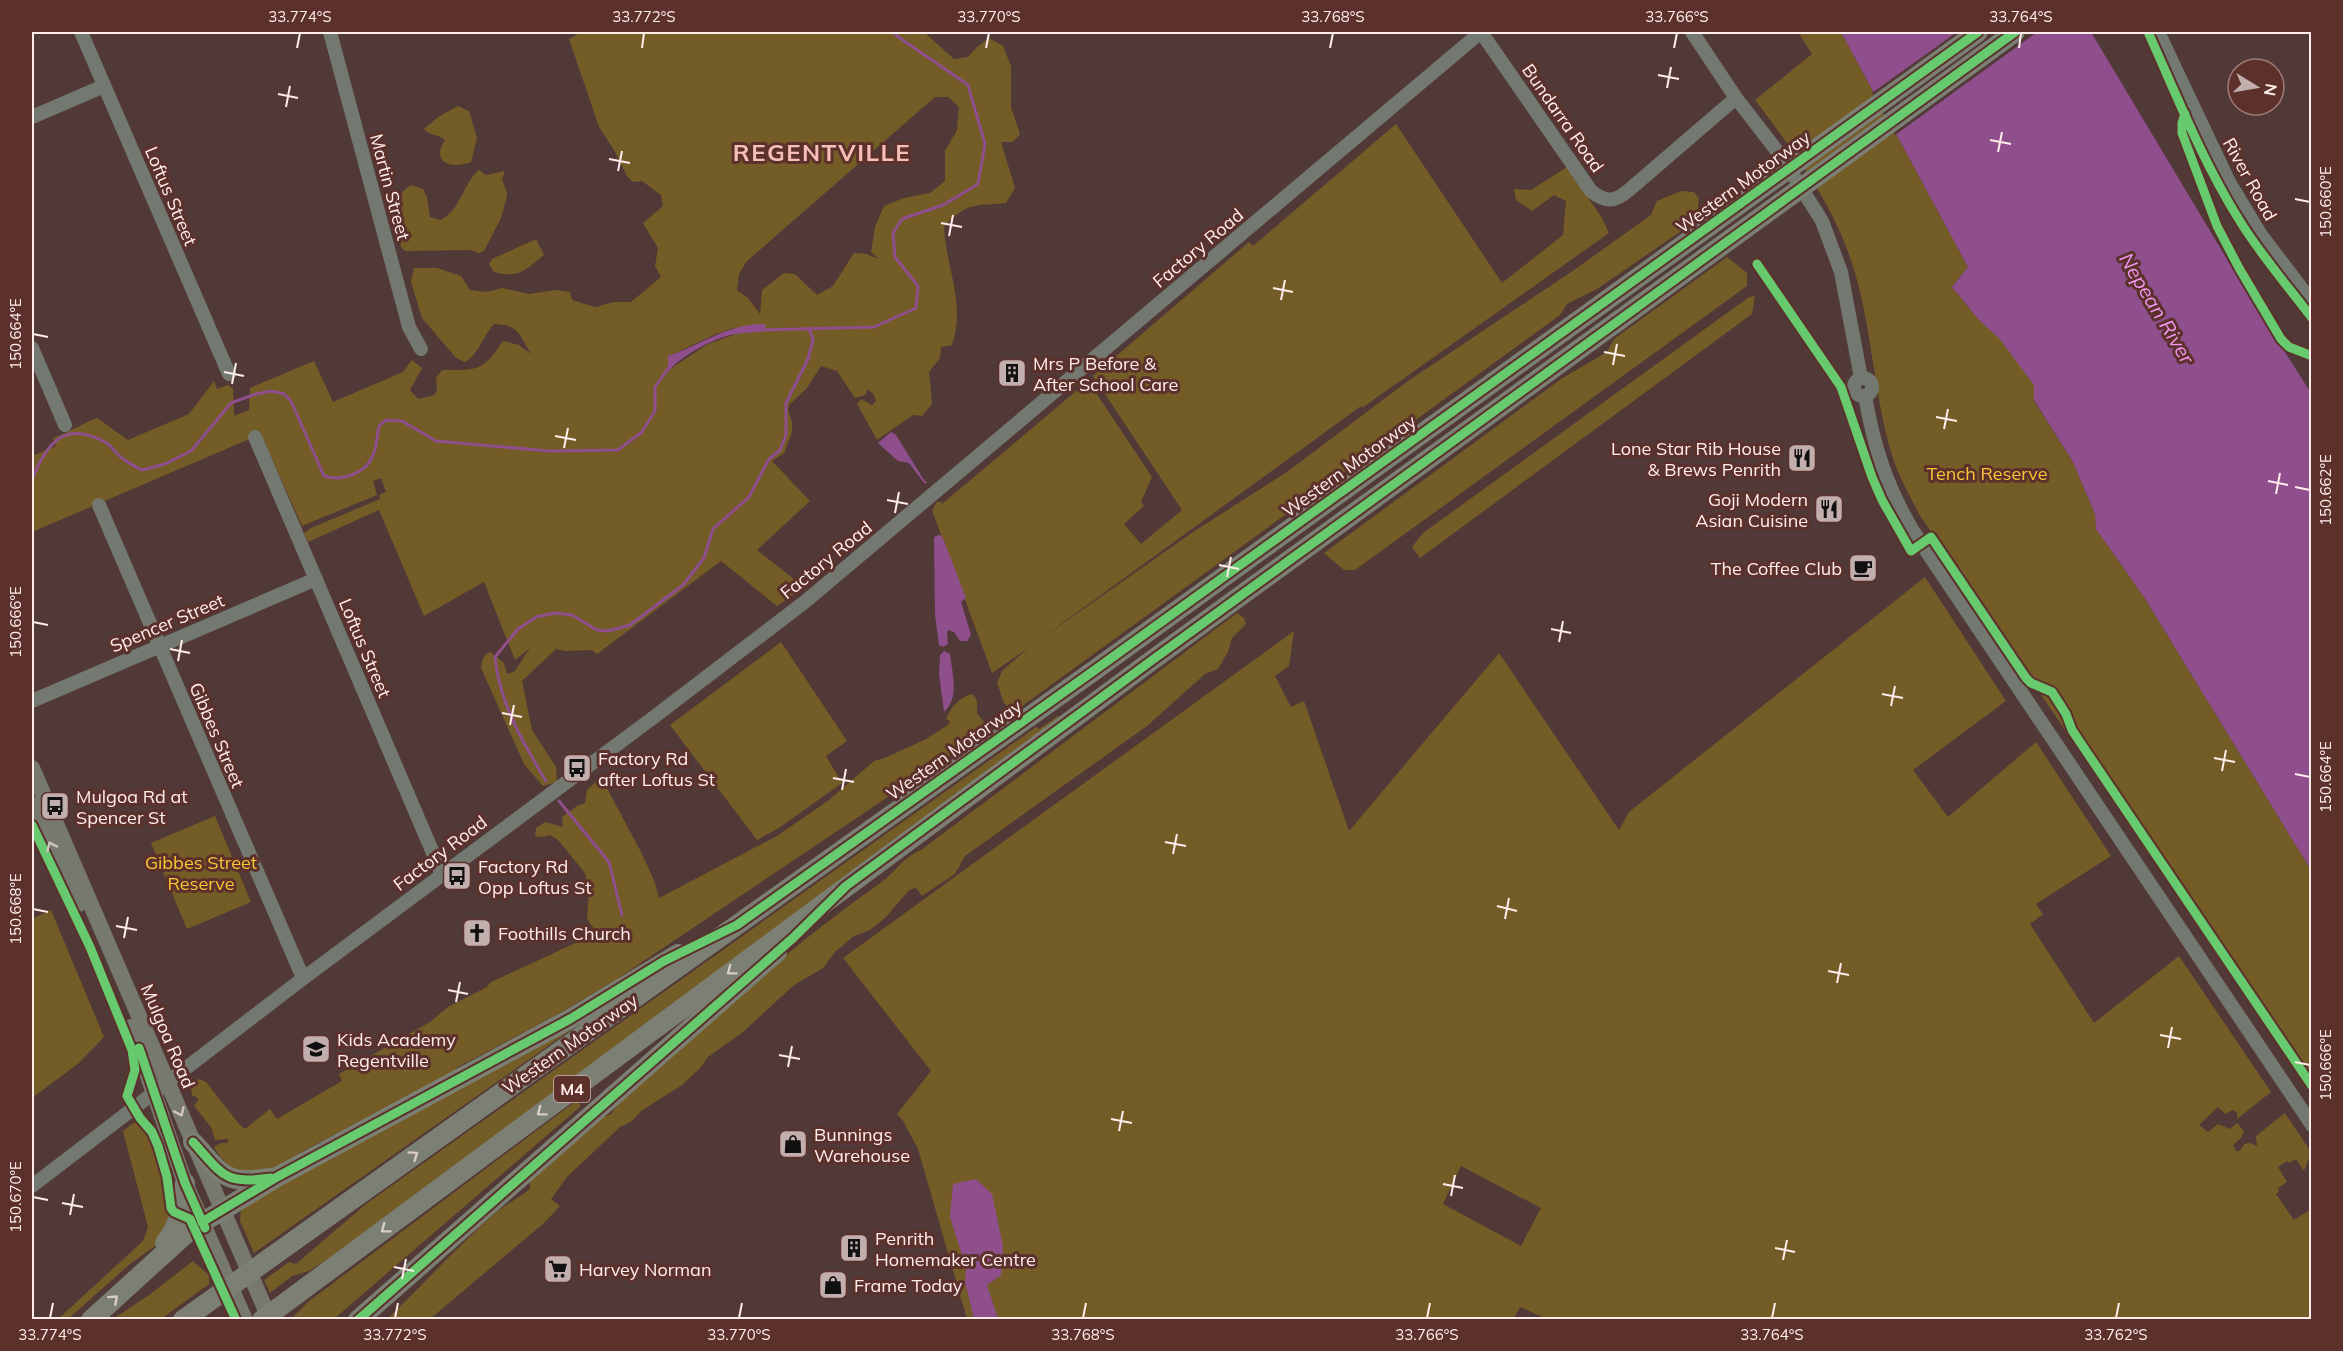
<svg xmlns="http://www.w3.org/2000/svg" width="2343" height="1351" font-family="Mulish,sans-serif">
<style>
.green{fill:#745c27;fill-rule:evenodd}
.water{fill:#8f4e8c}
.pier{fill:#513937}
.lines{fill:none;stroke-linecap:round;stroke-linejoin:round}
.stream{stroke:#8f4e8c;stroke-width:3}
.minor{stroke:#737970;stroke-width:14}
.major{stroke:#77786e;stroke-width:16}
.highway{stroke:#7c7f73;stroke-width:20}
.cycleway-casing{stroke:#5c312c;stroke-width:13}
.cycleway{stroke:#67ca6e;stroke-width:9}
.oneway{stroke:#cfc4bf}
.oneway2{stroke:#d8ccc7}
.ticks{fill:none;stroke:#ffedeb;stroke-width:2}
.labels{text-anchor:middle;dominant-baseline:central;stroke-width:6;stroke-linejoin:round;paint-order:stroke}
.shield{fill:#5c312c;stroke:#ceb5b2;stroke-width:1.5}
.shield-label{font-size:16px;font-weight:bold;fill:#ffedeb}
.street-label{font-size:18px;fill:#ffedeb;stroke:#5c312c}
.poi-label{font-size:18px;fill:#ffedeb;stroke:#5c312c;text-anchor:start}
.park-label{font-size:18px;fill:#fac535;stroke:#5c312c}
.water-label{font-size:20px;font-style:italic;fill:#f397f3;stroke:#5c312c}
.district-label{font-size:24px;font-weight:bold;letter-spacing:1.5px;fill:#f6bfb8;stroke:#5c312c}
.neatline{fill:none;stroke:#ffedeb;stroke-width:2}
.ticks-label{font-size:15px;text-anchor:middle;fill:#ffedeb}
</style>
<rect width="100%" height="100%" fill="#513937"/>
<g class="green">
<path d="M581,32H924L954,59L968,57L977,47L989,38L1003,46L1011,66V107L1020,134L1013,142H1001L1015,188L1006,203C975,206 966,202 944,227C946,268 966,304 952,345L941,347L940,358L929,372L932,404L922,416L913,415L877,440L857,404L861,399L872,405L876,401L874,395L868,389L865,395L855,398L837,371L821,366L807,388L789,405L788,410L792,422V432L784,453L772,461L810,501L757,550L804,587L777,606L721,561L597,654L592,650L565,651L556,649L522,681L532,730L556,767L557,782L543,786L524,764L481,668C482,660 483,655 490,652L504,663L507,674L515,671L530,648L515,660L484,582L424,616L379,510L308,542L304,533L311,528L380,499L379,495L386,492L381,478L373,481L377,495L302,526L261,434L32,532V456L56,446L53,438C69,432 82,424 97,418L128,440L189,414L214,381L217,389L228,385L233,389L234,416L249,410L250,388L314,361L333,402L403,372L412,360L422,368L410,390L418,399L435,395L437,388L436,378L442,370C478,370 482,372 503,341L519,345L531,354C520,335 518,324 494,324C483,336 479,354 465,362L456,358L422,318L411,282L414,268H437L461,276L470,290L486,292L502,288L529,294L556,290L570,292L572,300L595,307L614,302H631L661,277L655,266L658,248L643,223L663,206L661,195L642,181L633,182L627,176L614,150L599,127L569,39ZM935,97H948L959,107L957,130L945,151V181L930,193L904,198L884,206L875,227L871,252L879,259L866,254L854,253L833,286L817,295L795,274L784,273L762,290L760,314L748,298L737,290L739,274L747,261ZM734,328L736,334L708,344L670,369L669,356L716,334Z"/>
<path d="M1798,32H1841L1968,267L1952,287L1979,320L2000,338L2034,385V401L2073,462L2095,514L2096,529L2144,597L2311,870V1094L1919,514C1909,494 1897,474 1891,452C1874,393 1872,331 1855,273C1837,208 1795,153 1755,100L1812,54Z"/>
<path d="M458,106L469,111L477,138L471,162C452,169 430,163 445,140C439,134 429,136 424,129L438,117Z"/>
<polygon points="1396,124 1502,283 1563,235 1566,201 1554,195 1532,211 1516,200 1514,189 1531,190 1567,167 1602,218 1609,233 1362,408 1361,406 1035,643 1193,532 1287,472 1408,381 1574,270 1651,215 1657,201 1681,191 1694,192 1699,199 1698,208 1703,216 1597,289 1567,304 1560,315 1014,712 1004,703 997,683 1002,671 1028,648 992,673 932,510 937,502 941,502 942,504 1088,381 1152,477 1141,502 1144,506 1124,524 1141,544 1182,510 1093,376 1249,242 1253,246"/>
<path d="M479,170L486,175L505,171L502,179L507,193L506,200L501,218L484,251L479,253L470,250L405,251L401,247C397,219 382,206 411,185L423,189L427,197L430,217L440,220C460,212 463,183 479,170Z"/>
<path d="M536,239L544,255C525,270 519,279 494,272L489,264L492,259Z"/>
<polygon points="1727,257 1747,273 1747,286 1355,570 1344,570 1324,553 1561,379 1607,352 1614,339"/>
<polygon points="1755,296 1752,314 1420,558 1412,547 1423,533 1749,297"/>
<path d="M1925,577L2006,701L1913,770L1948,817L2036,742L2111,856L2036,904L2043,914L2030,924L2094,1023L2179,956L2271,1092L2237,1119V1113L2233,1110L2225,1114L2218,1107L2199,1125L2208,1132L2218,1124L2230,1129L2237,1123L2244,1131L2241,1138L2233,1145L2236,1151H2240L2244,1144L2250,1143L2257,1146L2256,1136L2285,1113L2311,1152L2304,1171L2296,1159L2289,1163L2287,1161L2278,1167L2287,1182L2278,1188L2279,1192L2276,1194L2294,1220L2311,1209V1317L2309,1320H1549L1520,1307L1513,1320L967,1319L918,1149L903,1121L897,1114L931,1071L843,958L1294,631L1289,666L1275,676L1291,707L1304,701L1349,831L1499,653L1619,830L1629,812ZM1461,1166L1541,1208L1521,1246L1443,1204Z"/>
<path d="M1237,613L1244,618L1246,624L1232,638L1228,652L1218,669L1205,674L1147,726L965,856L955,874L922,896L916,888L909,890L886,917L870,930L854,936L835,952L823,968L794,985L743,1032L708,1057L700,1068L682,1085L641,1111L632,1121L620,1127L567,1177L551,1199L560,1206L544,1223L430,1319L386,1320C424,1284 459,1244 499,1210C509,1203 520,1197 530,1189V1181L603,1117L611,1114L617,1105C701,1028 785,950 879,884C895,873 902,858 921,850Z"/>
<polygon points="781,642 847,741 826,756 842,783 779,828 757,840 670,725"/>
<path d="M971,694C979,698 977,706 977,713L984,722L986,731L617,979L558,1014L456,1068L458,1070L303,1151L280,1167L247,1178C233,1169 222,1162 214,1147L221,1143H227L229,1139L215,1140L211,1127L194,1106L199,1099L192,1095L190,1082L199,1079L206,1082L239,1124L245,1129L270,1109L277,1119L342,1081L339,1074L430,1022L448,1007L487,987L491,982L597,933L587,919L589,890L585,873L558,840L550,835L542,837L535,836L536,828L545,822L563,827L562,817L577,806L585,803L587,790L601,777L641,852L654,880L659,898L777,836L829,800L874,761L885,758L926,739L948,725L950,721L946,719C951,707 959,698 971,694Z"/>
<polygon points="1058,716 1061,717 332,1256 309,1271 292,1276 270,1293 264,1280 289,1262 296,1264 366,1204 1036,727 1039,729"/>
<polygon points="215,816 251,902 187,929 151,843"/>
<polygon points="51,910 104,1037 79,1063 32,1098 32,919"/>
<polygon points="575,1023 575,1027 254,1253 240,1221 241,1207"/>
<polygon points="576,1101 581,1106 334,1319 291,1319 308,1302"/>
<polygon points="138,1120 155,1142 164,1167 172,1214 165,1239 130,1264 68,1319 57,1320 143,1241 148,1227 123,1131"/>
<polygon points="193,1261 209,1275 209,1284 161,1319 113,1319 149,1295"/>
</g>
<g class="water">
<polygon points="1841,32 2091,32 2240,281 2311,393 2311,870 2144,597 2096,529 2095,514 2073,462 2034,400 2034,385 1999,338 1979,320 1952,287 1968,267"/>
<path d="M765,324L766,331C756,333 747,332 737,334C717,336 680,356 668,372V356C701,345 729,323 765,324Z"/>
<polygon points="891,432 896,435 924,480 927,482 925,484 909,463 898,461 878,443"/>
<polygon points="939,535 942,536 966,598 961,602 971,635 967,641 960,641 954,632 948,630 947,633 948,644 943,647 939,645 935,615 934,537"/>
<path d="M944,651L950,654C952,673 960,698 944,712L939,674L940,655Z"/>
<polygon points="976,1179 992,1194 1003,1246 1001,1275 987,1285 998,1319 974,1319 965,1282 966,1268 950,1217 953,1184"/>
</g>
<polygon class="pier" points="1957,32 2037,32 1895,135 1872,93"/>
<g class="lines">
<g class="stream">
<polyline points="761,330 874,327 916,308 918,286 895,257 893,233 902,219 943,205 978,184 985,144 968,85 897,36 894,32"/>
<path d="M32,479C47,443 64,420 105,442C112,446 116,454 122,458C128,463 136,467 142,470L165,464L191,451L231,403L256,394L271,391L284,394L291,401L324,476C341,482 367,473 373,455C377,446 377,436 379,426L386,420L402,421L436,441L549,451L618,450L642,432L655,411V387L669,367"/>
<path d="M546,781C523,743 499,702 495,657L518,629L536,617L555,613L572,615L597,630L608,631L630,625L683,585L704,558L713,529L749,497L769,459L780,450L786,435V403L808,359L813,340L809,328"/>
<polyline points="559,801 609,862 622,915"/>
</g>
<g class="minor">
<polyline points="81,32 229,374"/>
<polyline points="330,32 409,327 421,349"/>
<polyline points="1692,32 1736,98 1781,156 1822,221 1841,272 1861,378"/>
<polyline points="2158,32 2229,182 2261,235 2312,302"/>
<polyline points="32,117 104,86"/>
<polyline points="32,348 65,425"/>
<circle cx="1863" cy="387" r="9"/>
<path d="M1865,396C1874,447 1886,485 1913,531L2312,1125"/>
<polyline points="255,437 442,874"/>
<polyline points="99,505 303,978"/>
<polyline points="32,701 316,579"/>
<path d="M32,1186L301,980L654,717L806,601L1481,32L1591,191C1606,203 1615,202 1629,190L1736,98"/>
</g>
<g class="major">
<polyline points="32,768 270,1320"/>
<polyline points="32,804 79,904"/>
<polyline points="131,1027 185,1183 245,1320"/>
</g>
<g class="highway">
<path d="M193,1142C223,1175 224,1185 271,1178"/>
<path d="M165,1243C180,1224 183,1206 185,1183"/>
<polyline points="91,1320 190,1230 277,1177 570,1019 678,954"/>
<polyline points="183,1320 1099,667 1978,32"/>
<polyline points="262,1320 1151,661 2015,32"/>
<polyline points="358,1320 777,952"/>
</g>
<g class="cycleway-casing">
<g id="cycleway">
<path d="M2148,32C2176,94 2202,160 2238,218C2259,253 2287,285 2312,318"/>
<polyline points="2185,114 2182,123 2182,133 2217,226 2239,268 2281,339 2289,347 2312,356"/>
<polyline points="1757,264 1841,387 1872,477 1882,500 1911,551 1931,537 2026,678 2031,683 2052,692 2066,714 2072,730 2086,751 2312,1086"/>
<polyline points="32,825 90,947 132,1050 135,1070 127,1096 140,1118 152,1132 158,1146 167,1177 171,1208 174,1212 190,1219 236,1320"/>
<polyline points="139,1048 185,1183 205,1228"/>
<path d="M193,1142C223,1175 224,1185 271,1178"/>
<polyline points="202,1222 277,1177 570,1019 664,961 737,925 1099,667 1978,32"/>
<polyline points="358,1320 793,938 846,886 1151,661 2015,32"/>
</g>
</g>
<use href="#cycleway" class="cycleway"/>
</g>
<defs><path id="oneway-chevron" d="M-2-3.5L2.5 0L-2 3.5" fill="none" stroke-width="1.6" stroke-linecap="round" stroke-linejoin="round" transform="scale(1.5)"/></defs>
<g class="oneway">
<use href="#oneway-chevron" transform="translate(51 846) rotate(-115)"/>
<use href="#oneway-chevron" transform="translate(180 1112) rotate(66)"/>
</g>
<g class="oneway2">
<use href="#oneway-chevron" transform="translate(731 971) rotate(143)"/>
<use href="#oneway-chevron" transform="translate(541 1112) rotate(143)"/>
<use href="#oneway-chevron" transform="translate(414 1155) rotate(-35)"/>
<use href="#oneway-chevron" transform="translate(385 1229) rotate(143)"/>
<use href="#oneway-chevron" transform="translate(114 1299) rotate(-42)"/>
</g>
<path class="ticks" d="M297,48L300,33M642,48L644,33M986,48L989,33M1330,48L1333,33M1674,48L1677,33M2019,48L2021,33M1658,75L1679,79M1667,88L1671,67M278,94L298,98M286,107L290,86M1990,140L2011,144M1998,152L2002,132M609,159L630,163M618,171L622,151M2295,199L2310,202M941,223L962,227M949,236L953,215M1273,288L1293,292M1281,300L1285,280M33,334L48,337M1604,352L1625,356M1613,365L1617,344M224,372L244,376M232,384L236,363M1936,417L1957,421M1944,429L1948,409M555,436L576,440M564,448L568,428M2268,481L2288,485M2295,487L2310,490M2276,494L2280,473M887,500L908,504M895,513L899,492M1219,565L1239,569M1227,577L1231,557M33,622L48,625M1551,629L1571,633M1559,642L1563,621M170,649L190,653M178,661L182,640M1882,694L1903,698M1891,706L1895,686M502,713L522,717M510,725L514,705M2214,758L2235,762M2222,771L2226,750M2295,774L2310,777M833,778L854,782M842,790L846,769M1165,842L1186,846M1173,854L1177,834M1497,906L1517,911M33,909L48,912M1505,919L1509,898M116,926L137,930M124,938L128,917M1828,971L1849,975M1837,983L1841,963M448,990L468,994M456,1002L460,982M2160,1035L2181,1039M2168,1048L2172,1027M779,1055L800,1059M2295,1062L2310,1065M788,1067L792,1046M1111,1119L1132,1123M1119,1131L1123,1111M1443,1184L1463,1188M1451,1196L1455,1175M33,1197L48,1200M62,1203L83,1207M70,1215L74,1194M1775,1248L1795,1252M1783,1260L1787,1240M394,1267L414,1271M402,1279L406,1259M50,1318L53,1303M395,1318L398,1303M739,1318L742,1303M1083,1318L1086,1303M1427,1318L1430,1303M1772,1318L1775,1303M2116,1318L2119,1303"/>
<defs>
<g id="building-square" transform="scale(1.5)"><rect x="-9" y="-9" width="18" height="18" rx="4" fill="#c2aeac" stroke="#5c312c"/><path d="M-4-6H4V6H1V3H-1V6H-4ZM-2.5-4.3h1.7v1.8h-1.7ZM.8-4.3h1.7v1.8H.8ZM-2.5-1h1.7V.8h-1.7ZM.8-1h1.7V.8H.8Z" fill="#111"/></g>
<g id="restaurant-square" transform="scale(1.5)"><rect x="-9" y="-9" width="18" height="18" rx="4" fill="#c2aeac" stroke="#5c312c"/><path d="M-5-6h1v4h1v-4h1v4h1v-4h1v5L-1.5 .5V6h-2V.5L-5-1ZM5-6V6H3V1.5H1.5Q1.5-4 5-6Z" fill="#111"/></g>
<g id="cafe-square" transform="scale(1.5)"><rect x="-9" y="-9" width="18" height="18" rx="4" fill="#c2aeac" stroke="#5c312c"/><path d="M-5.5-4.5H6V0H3Q3 3.5 0 3.5H-2.5Q-5.5 3.5-5.5 0ZM3-3.2v2h1.7v-2ZM-6 4.5H4V6H-6Z" fill="#111"/></g>
<g id="bus-square" transform="scale(1.5)"><rect x="-9" y="-9" width="18" height="18" rx="4" fill="#c2aeac" stroke="#5c312c"/><path d="M-5-6H5V4H4V6H2V4H-2V6H-4V4H-5ZM-3.5-4V0h7V-4ZM-3.5 1.2v1.5H-2V1.2ZM2 1.2v1.5H3.5V1.2Z" fill="#111"/></g>
<g id="church-square" transform="scale(1.5)"><rect x="-9" y="-9" width="18" height="18" rx="4" fill="#c2aeac" stroke="#5c312c"/><path d="M-1.2-6h2.4v3.5h3.3v2.4h-3.3V6h-2.4V-.1h-3.3v-2.4h3.3Z" fill="#111"/></g>
<g id="school-square" transform="scale(1.5)"><rect x="-9" y="-9" width="18" height="18" rx="4" fill="#c2aeac" stroke="#5c312c"/><path d="M0-5L7-2L0 1L-7-2ZM-4 1L0 2.5L4 1V4Q0 6-4 4Z" fill="#111"/></g>
<g id="shop-square" transform="scale(1.5)"><rect x="-9" y="-9" width="18" height="18" rx="4" fill="#c2aeac" stroke="#5c312c"/><path d="M-5-2.5h2.3a2.7 3.5 0 0 1 5.4 0H5L5.5 6h-11ZM-1.5-2.5h3a1.5 2.3 0 0 0-3 0Z" fill="#111"/></g>
<g id="supermarket-square" transform="scale(1.5)"><rect x="-9" y="-9" width="18" height="18" rx="4" fill="#c2aeac" stroke="#5c312c"/><path d="M-6-5.5h2.5l.6 2H6L4.5 2H-2.5L-4.4-4H-6ZM-1.5 3.2a1.3 1.3 0 1 0 .1 0ZM3 3.2a1.3 1.3 0 1 0 .1 0Z" fill="#111"/></g>
</defs>
<g fill-rule="evenodd">
<use href="#building-square" x="1012" y="373"/>
<use href="#restaurant-square" x="1802" y="458"/>
<use href="#restaurant-square" x="1829" y="509"/>
<use href="#cafe-square" x="1863" y="568"/>
<use href="#bus-square" x="577" y="768"/>
<use href="#bus-square" x="55" y="806"/>
<use href="#bus-square" x="457" y="876"/>
<use href="#church-square" x="477" y="933"/>
<use href="#school-square" x="316" y="1049"/>
<use href="#shop-square" x="793" y="1144"/>
<use href="#building-square" x="854" y="1248"/>
<use href="#supermarket-square" x="558" y="1269"/>
<use href="#shop-square" x="833" y="1285"/>
</g>
<g class="labels">
<rect class="shield" x="554" y="1076" width="36" height="26" rx="4.5"/>
<g class="shield-label">
<text x="572" y="1089">M4</text>
</g>
<g class="street-label">
<text transform="translate(1563 118) rotate(55)">Bundarra Road</text>
<text transform="translate(2250 179) rotate(61)">River Road</text>
<text transform="translate(1743 182) rotate(-36)">Western Motorway</text>
<text transform="translate(390 187) rotate(75)">Martin Street</text>
<text transform="translate(171 196) rotate(67)">Loftus Street</text>
<text transform="translate(1198 248) rotate(-40)">Factory Road</text>
<text transform="translate(1349 466) rotate(-36)">Western Motorway</text>
<text transform="translate(826 560) rotate(-39)">Factory Road</text>
<text transform="translate(167 623) rotate(-23)">Spencer Street</text>
<text transform="translate(365 648) rotate(67)">Loftus Street</text>
<text transform="translate(217 735) rotate(67)">Gibbes Street</text>
<text transform="translate(954 750) rotate(-35)">Western Motorway</text>
<text transform="translate(440 853) rotate(-37)">Factory Road</text>
<text transform="translate(168 1036) rotate(67)">Mulgoa Road</text>
<text transform="translate(570 1044) rotate(-35)">Western Motorway</text>
</g>
<g class="poi-label">
<text x="1033" y="363">Mrs P Before &amp;<tspan x="1033" dy="21">After School Care</tspan></text>
<text x="1781" y="448" text-anchor="end">Lone Star Rib House<tspan x="1781" dy="21">&amp; Brews Penrith</tspan></text>
<text x="1808" y="499" text-anchor="end">Goji Modern<tspan x="1808" dy="21">Asian Cuisine</tspan></text>
<text x="1842" y="568" text-anchor="end">The Coffee Club</text>
<text x="598" y="758">Factory Rd<tspan x="598" dy="21">after Loftus St</tspan></text>
<text x="76" y="796">Mulgoa Rd at<tspan x="76" dy="21">Spencer St</tspan></text>
<text x="478" y="866">Factory Rd<tspan x="478" dy="21">Opp Loftus St</tspan></text>
<text x="498" y="933">Foothills Church</text>
<text x="337" y="1039">Kids Academy<tspan x="337" dy="21">Regentville</tspan></text>
<text x="814" y="1134">Bunnings<tspan x="814" dy="21">Warehouse</tspan></text>
<text x="875" y="1238">Penrith<tspan x="875" dy="21">Homemaker Centre</tspan></text>
<text x="579" y="1269">Harvey Norman</text>
<text x="854" y="1285">Frame Today</text>
</g>
<g class="park-label">
<text x="1987" y="473">Tench Reserve</text>
<text x="201" y="862">Gibbes Street<tspan x="201" dy="21">Reserve</tspan></text>
</g>
<g class="water-label">
<text transform="translate(2157 308) rotate(59)">Nepean River</text>
</g>
<g class="district-label">
<text x="822" y="152">REGENTVILLE</text>
</g>
</g>
<rect width="2343" height="1351" fill="none" stroke="#5c312c" stroke-width="66"/>
<g transform="translate(2256 87) rotate(101)"><circle r="28" fill="#5c312c" stroke="#9d7c78" stroke-width="1.5"/>
<path d="M0-4.5L10 22L0 15L-10 22Z" fill="#c2aeac"/>
<text y="-9" font-size="16" font-weight="bold" text-anchor="middle" fill="#ffedeb">N</text>
</g>
<rect x="33" y="33" width="2277" height="1285" class="neatline"/>
<g class="ticks-label">
<text x="300" y="22">33.774°S</text>
<text x="644" y="22">33.772°S</text>
<text x="989" y="22">33.770°S</text>
<text x="1333" y="22">33.768°S</text>
<text x="1677" y="22">33.766°S</text>
<text x="2021" y="22">33.764°S</text>
<text transform="translate(2326 202) rotate(-90)" y="5">150.660°E</text>
<text transform="translate(16 334) rotate(-90)" y="5">150.664°E</text>
<text transform="translate(2326 490) rotate(-90)" y="5">150.662°E</text>
<text transform="translate(16 622) rotate(-90)" y="5">150.666°E</text>
<text transform="translate(2326 777) rotate(-90)" y="5">150.664°E</text>
<text transform="translate(16 909) rotate(-90)" y="5">150.668°E</text>
<text transform="translate(2326 1065) rotate(-90)" y="5">150.666°E</text>
<text transform="translate(16 1197) rotate(-90)" y="5">150.670°E</text>
<text x="50" y="1340">33.774°S</text>
<text x="395" y="1340">33.772°S</text>
<text x="739" y="1340">33.770°S</text>
<text x="1083" y="1340">33.768°S</text>
<text x="1427" y="1340">33.766°S</text>
<text x="1772" y="1340">33.764°S</text>
<text x="2116" y="1340">33.762°S</text>
</g>
</svg>
